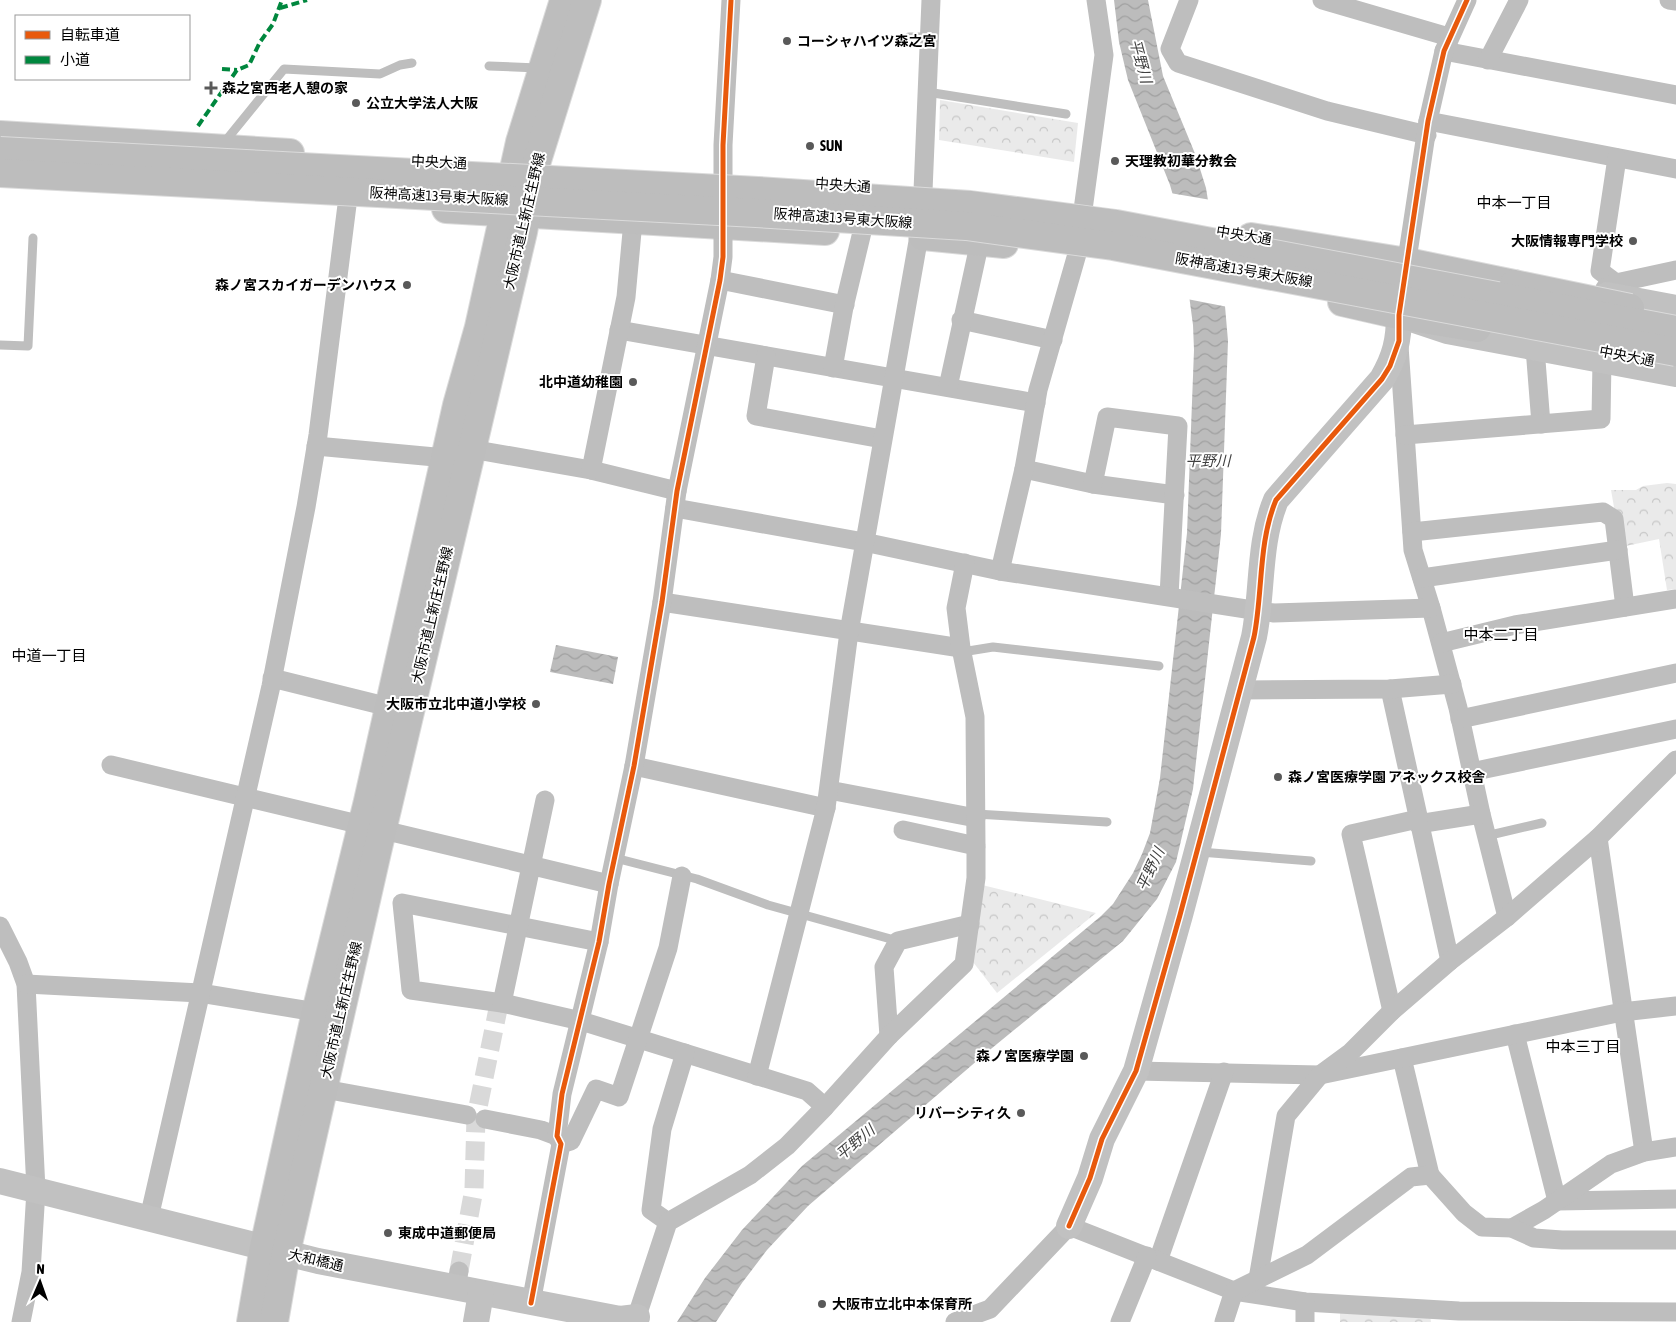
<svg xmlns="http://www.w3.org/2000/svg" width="1676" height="1322" font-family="'Asap Condensed','Noto Sans JP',sans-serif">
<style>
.forest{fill:url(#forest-crowns)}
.water{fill:url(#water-waves)}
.pier{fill:#fff}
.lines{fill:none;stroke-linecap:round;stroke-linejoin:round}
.street-tunnel{stroke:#d9d9d9;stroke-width:19;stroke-dasharray:19 9;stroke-linecap:butt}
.primary-casing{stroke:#dbdbdb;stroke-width:30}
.lane{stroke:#bebebe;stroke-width:9}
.street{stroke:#bebebe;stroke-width:19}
.secondary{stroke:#c1c1c1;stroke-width:26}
.primary{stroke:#bdbdbd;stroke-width:28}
.primary-bridge-casing{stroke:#dbdbdb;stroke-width:30;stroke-linecap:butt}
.highway-bridge-casing{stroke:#dbdbdb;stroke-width:30;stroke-linecap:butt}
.primary-bridge{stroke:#bdbdbd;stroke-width:28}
.highway-bridge{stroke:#bdbdbd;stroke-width:28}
.quiet{stroke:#00873e;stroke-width:4;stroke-dasharray:8 4;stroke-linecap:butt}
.cycleway-casing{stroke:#fff;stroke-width:8}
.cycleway{stroke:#e8590c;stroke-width:5}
.poi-dot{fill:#595959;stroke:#fff;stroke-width:2}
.labels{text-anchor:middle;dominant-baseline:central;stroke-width:4;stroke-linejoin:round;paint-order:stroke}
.poi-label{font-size:14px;font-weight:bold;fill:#000;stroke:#fff;text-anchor:start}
.street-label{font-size:14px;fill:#000;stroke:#fff}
.water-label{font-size:15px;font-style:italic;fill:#404040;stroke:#fff}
.neighbourhood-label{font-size:15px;fill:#000;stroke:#fff}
</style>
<defs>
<pattern id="forest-crowns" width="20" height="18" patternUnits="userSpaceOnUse" patternTransform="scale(1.25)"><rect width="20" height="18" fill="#eaeaea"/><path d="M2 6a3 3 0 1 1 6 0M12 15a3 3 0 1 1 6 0" fill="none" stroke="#c7c7c7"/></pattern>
<pattern id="water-waves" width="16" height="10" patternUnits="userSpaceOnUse" patternTransform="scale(1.25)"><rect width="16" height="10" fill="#bcbcbc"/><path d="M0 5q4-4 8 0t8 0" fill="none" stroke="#a0a0a0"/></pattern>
</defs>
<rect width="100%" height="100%" fill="#fff"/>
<g class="forest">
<polygon points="940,100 1078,123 1074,162 939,140"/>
<polygon points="1667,483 1676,484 1676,589 1667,590 1659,539 1621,547 1611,490 1636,490 1643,486"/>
<polygon points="982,885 1096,913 997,993 973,962"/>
<polygon points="1340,1312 1430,1316 1431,1322 1340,1322"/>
</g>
<g class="water">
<polygon points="1114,0 1148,0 1163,76 1196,156 1206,188 1225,306 1228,341 1221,534 1193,789 1176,862 1157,899 1123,941 986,1053 808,1206 767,1250 742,1283 716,1322 677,1322 705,1278 742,1230 802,1166 1101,916 1113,904 1133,873 1142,854 1150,833 1160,778 1187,533 1194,350 1193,325 1178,213 1170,185 1128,80 1119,42"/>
<polygon points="556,645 618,657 613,684 550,672"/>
</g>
<polygon class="pier" points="1170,193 1211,200 1228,307 1187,299 1175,214"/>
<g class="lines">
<polyline class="street-tunnel" points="459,1271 474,1189 476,1117 498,1009 502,1003"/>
<g class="primary-casing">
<g id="primary">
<polyline points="0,135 290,153"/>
<polyline points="446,209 825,231"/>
<polyline points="923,236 1004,244"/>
<polyline points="1251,237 1407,262 1514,284"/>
<polyline points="1342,302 1399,315 1477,328"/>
<polyline points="251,1322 264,1247 316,1012 368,801 457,405 479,327 520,142 564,0"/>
<polyline points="274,1322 286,1253 377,852 523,232 535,167 587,0"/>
</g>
</g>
<g class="lane">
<polyline points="909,37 930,37"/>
<polyline points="489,66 538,68"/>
<polyline points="927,92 1066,114"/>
<polyline points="223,144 284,69 380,74 400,65 412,63"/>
<polyline points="0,345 28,346 33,238"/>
<polyline points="962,652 993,647 1159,666"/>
<polyline points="976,814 1107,822"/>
<polyline points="1486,836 1542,823"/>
<polyline points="1200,852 1311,861"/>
<polyline points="615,858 697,879 768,905 898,941"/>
</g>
<g class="street">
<polyline points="1189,0 1170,49 1178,63 1327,111 1427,135"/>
<polyline points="1322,0 1449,37"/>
<polyline points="1669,0 1676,1"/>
<polyline points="1444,51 1676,95"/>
<polyline points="1488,60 1519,0"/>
<polyline points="1428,121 1676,169"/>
<polyline points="923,191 931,0"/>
<polyline points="1405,273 1428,121 1444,51 1467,0"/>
<polyline points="720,280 845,305"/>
<polyline points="1616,283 1600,271 1617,158"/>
<polyline points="1605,288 1616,283 1676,270"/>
<polyline points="961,320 1053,340"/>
<polyline points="619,330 1036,403"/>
<polyline points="1399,346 1413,550 1431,608 1458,708 1481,814 1507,917"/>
<polyline points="1535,348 1541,424"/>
<polyline points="766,356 756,416 882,439"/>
<polyline points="833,368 844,307 862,232"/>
<polyline points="948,387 980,241"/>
<polyline points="1405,435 1601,419 1602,360"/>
<polyline points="316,446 446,458"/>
<polyline points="471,449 591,470 677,491"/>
<polyline points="1024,469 1093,484 1175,495"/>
<polyline points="591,470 626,297 633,221"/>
<polyline points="1093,484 1107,417 1178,426 1169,596"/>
<polyline points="675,508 864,542 1000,571 1259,611 1274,613 1431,608"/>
<polyline points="1412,532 1603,512 1614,519 1625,607"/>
<polyline points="1000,571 1024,469 1038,390 1077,254 1104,55 1096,0"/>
<polyline points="1422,578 1618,550"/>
<polyline points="662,602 961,648"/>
<polyline points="1441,643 1515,625 1676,599"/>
<polyline points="272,678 389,707"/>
<polyline points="1390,689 1450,961"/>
<polyline points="1241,690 1390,689 1452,684"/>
<polyline points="1460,719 1676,673"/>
<polyline points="111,765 609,884"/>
<polyline points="634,766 826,808"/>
<polyline points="1471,772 1676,729"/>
<polyline points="829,790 976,818"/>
<polyline points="1418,824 1481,814"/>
<polyline points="903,830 976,846"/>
<polyline points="1598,838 1644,1152"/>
<polyline points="0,926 18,962 26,984 36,1190 31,1272 21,1322"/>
<polyline points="599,942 402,903 411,990 502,1003 581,1021 807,1091 825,1107"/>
<polyline points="26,984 200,993 316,1012"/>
<polyline points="502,1003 545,800"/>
<polyline points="1392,1011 1351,834 1418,819"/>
<polyline points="1515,1034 1557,1201 1676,1199"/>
<polyline points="889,1036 884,967 898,941 970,924"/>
<polyline points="1402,1058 1430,1175"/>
<polyline points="1136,1071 1320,1075 1622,1012 1676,1006"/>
<polyline points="757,1076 826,808 849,632 919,236"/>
<polyline points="324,1089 467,1115"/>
<polyline points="485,1119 541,1130 557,1136"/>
<polyline points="561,1144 571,1141 596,1089 619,1097 668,948 682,876"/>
<polyline points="149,1218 271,686 306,507 318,435 347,205"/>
<polyline points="668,1222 651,1210 662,1129 685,1053"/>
<polyline points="1512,1228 1544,1210 1611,1164 1644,1152 1676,1147"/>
<polyline points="1158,1261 1224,1072"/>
<polyline points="1258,1279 1286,1116 1320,1075 1350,1053 1392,1011 1450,961 1507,917 1598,838 1676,760"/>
<polyline points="456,1288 459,1271"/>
<polyline points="531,1303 561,1144 557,1136 562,1094 599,942 609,884 634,766 662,602 677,491 720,280 723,257 723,145 731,0"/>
<polyline points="635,1322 668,1222 750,1175 787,1146 825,1107 889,1036 964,964 976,878 976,846 975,717 961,648 956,608 965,563"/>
<polyline points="955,1322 990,1309 1069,1226 1234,1291 1305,1302 1459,1311 1676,1312"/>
<polyline points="1120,1322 1147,1256"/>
<polyline points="1224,1322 1234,1291 1307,1255 1411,1177 1430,1175 1464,1213 1482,1227 1512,1228 1534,1238 1562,1240 1676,1240"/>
<polyline points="1305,1322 1305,1302"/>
</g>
<g class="secondary">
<polyline points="1607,295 1676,308"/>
<polyline points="0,1181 318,1261 620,1319 637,1317"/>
<path d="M1069,1226L1090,1178L1102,1139L1136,1071L1180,915L1254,637C1263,592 1258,543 1276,500L1382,379C1395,357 1399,340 1399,315L1447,331L1676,374"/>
<polyline points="476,1322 481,1293"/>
</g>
<use href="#primary" class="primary"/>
<g class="primary-bridge-casing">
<polyline id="primary-bridge" points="1514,284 1630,308"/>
</g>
<g class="highway-bridge-casing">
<g id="highway-bridge">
<polyline points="0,151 758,191 970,205 1116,224 1676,330"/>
<polyline points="0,173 756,213 966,226 1113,246 1676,352"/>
</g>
</g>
<use href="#primary-bridge" class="primary-bridge"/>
<use href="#highway-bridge" class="highway-bridge"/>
<g class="quiet">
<polyline points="280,8 307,0"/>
<polyline points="222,69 237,70"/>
<polyline points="198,126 237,70 249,65 260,42 273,24 282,0"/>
</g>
<g class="cycleway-casing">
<g id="cycleway">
<path d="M1069,1226L1090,1178L1102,1139L1136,1071L1180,915L1254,637C1263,592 1258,543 1276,500L1382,379L1390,366L1399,341V315L1428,121L1444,51L1467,0"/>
<polyline points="531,1303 561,1144 557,1136 562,1094 599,942 609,884 634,766 662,602 677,491 720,280 723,257 723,145 731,0"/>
</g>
</g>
<use href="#cycleway" class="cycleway"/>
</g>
<g class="poi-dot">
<circle cx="787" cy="41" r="5"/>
<path d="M208.5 80.5h5v5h5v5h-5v5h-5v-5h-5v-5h5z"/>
<circle cx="356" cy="103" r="5"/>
<circle cx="810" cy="146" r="5"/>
<circle cx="1115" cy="161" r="5"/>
<circle cx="1633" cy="241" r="5"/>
<circle cx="407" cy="285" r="5"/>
<circle cx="633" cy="382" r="5"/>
<circle cx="536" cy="704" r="5"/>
<circle cx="1278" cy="777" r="5"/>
<circle cx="1084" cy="1056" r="5"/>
<circle cx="1021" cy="1113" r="5"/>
<circle cx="388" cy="1233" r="5"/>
<circle cx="822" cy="1304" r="5"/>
</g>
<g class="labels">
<g class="poi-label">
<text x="797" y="41">コーシャハイツ森之宮</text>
<text x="222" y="88">森之宮西老人憩の家</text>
<text x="366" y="103">公立大学法人大阪</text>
<text x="820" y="146">SUN</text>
<text x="1125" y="161">天理教初華分教会</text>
<text x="1623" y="241" text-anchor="end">大阪情報専門学校</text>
<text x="397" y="285" text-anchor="end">森ノ宮スカイガーデンハウス</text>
<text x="623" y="382" text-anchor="end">北中道幼稚園</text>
<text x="526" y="704" text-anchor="end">大阪市立北中道小学校</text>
<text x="1288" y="777">森ノ宮医療学園 アネックス校舎</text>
<text x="1074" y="1056" text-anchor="end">森ノ宮医療学園</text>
<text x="1011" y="1113" text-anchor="end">リバーシティ久</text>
<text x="398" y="1233">東成中道郵便局</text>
<text x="832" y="1304">大阪市立北中本保育所</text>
</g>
<g class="street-label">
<text transform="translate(439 162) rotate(3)">中央大通</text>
<text transform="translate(843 185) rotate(4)">中央大通</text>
<text transform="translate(439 196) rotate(3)">阪神高速13号東大阪線</text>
<text transform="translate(843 218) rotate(4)">阪神高速13号東大阪線</text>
<text transform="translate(524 221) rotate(-77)">大阪市道上新庄生野線</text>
<text transform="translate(1244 235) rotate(9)">中央大通</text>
<text transform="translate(1244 270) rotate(10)">阪神高速13号東大阪線</text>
<text transform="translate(1627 356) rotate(11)">中央大通</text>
<text transform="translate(432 615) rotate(-77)">大阪市道上新庄生野線</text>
<text transform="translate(341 1010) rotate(-77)">大阪市道上新庄生野線</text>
<text transform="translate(316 1260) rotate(13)">大和橋通</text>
</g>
<g class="water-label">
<text transform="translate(1141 61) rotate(75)">平野川</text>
<text x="1208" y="460">平野川</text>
<text transform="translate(1150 869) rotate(-65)">平野川</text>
<text transform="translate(855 1142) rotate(-40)">平野川</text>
</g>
<g class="neighbourhood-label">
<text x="1514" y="202">中本一丁目</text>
<text x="1501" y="634">中本二丁目</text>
<text x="49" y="655">中道一丁目</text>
<text x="1583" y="1046">中本三丁目</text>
</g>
</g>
<rect x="15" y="15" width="175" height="65" fill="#ffffff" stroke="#999999"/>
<rect x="25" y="31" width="25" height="8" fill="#e8590c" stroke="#999999"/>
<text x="60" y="40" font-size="15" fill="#000000">自転車道</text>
<rect x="25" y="56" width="25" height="8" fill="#00873e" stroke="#999999"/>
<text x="60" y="65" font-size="15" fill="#000000">小道</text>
<g transform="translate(40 1282) rotate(2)" stroke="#ffffff" stroke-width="4" paint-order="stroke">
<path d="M0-4L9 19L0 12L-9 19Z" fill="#000000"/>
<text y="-8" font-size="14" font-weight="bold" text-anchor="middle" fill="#000000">N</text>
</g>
</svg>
